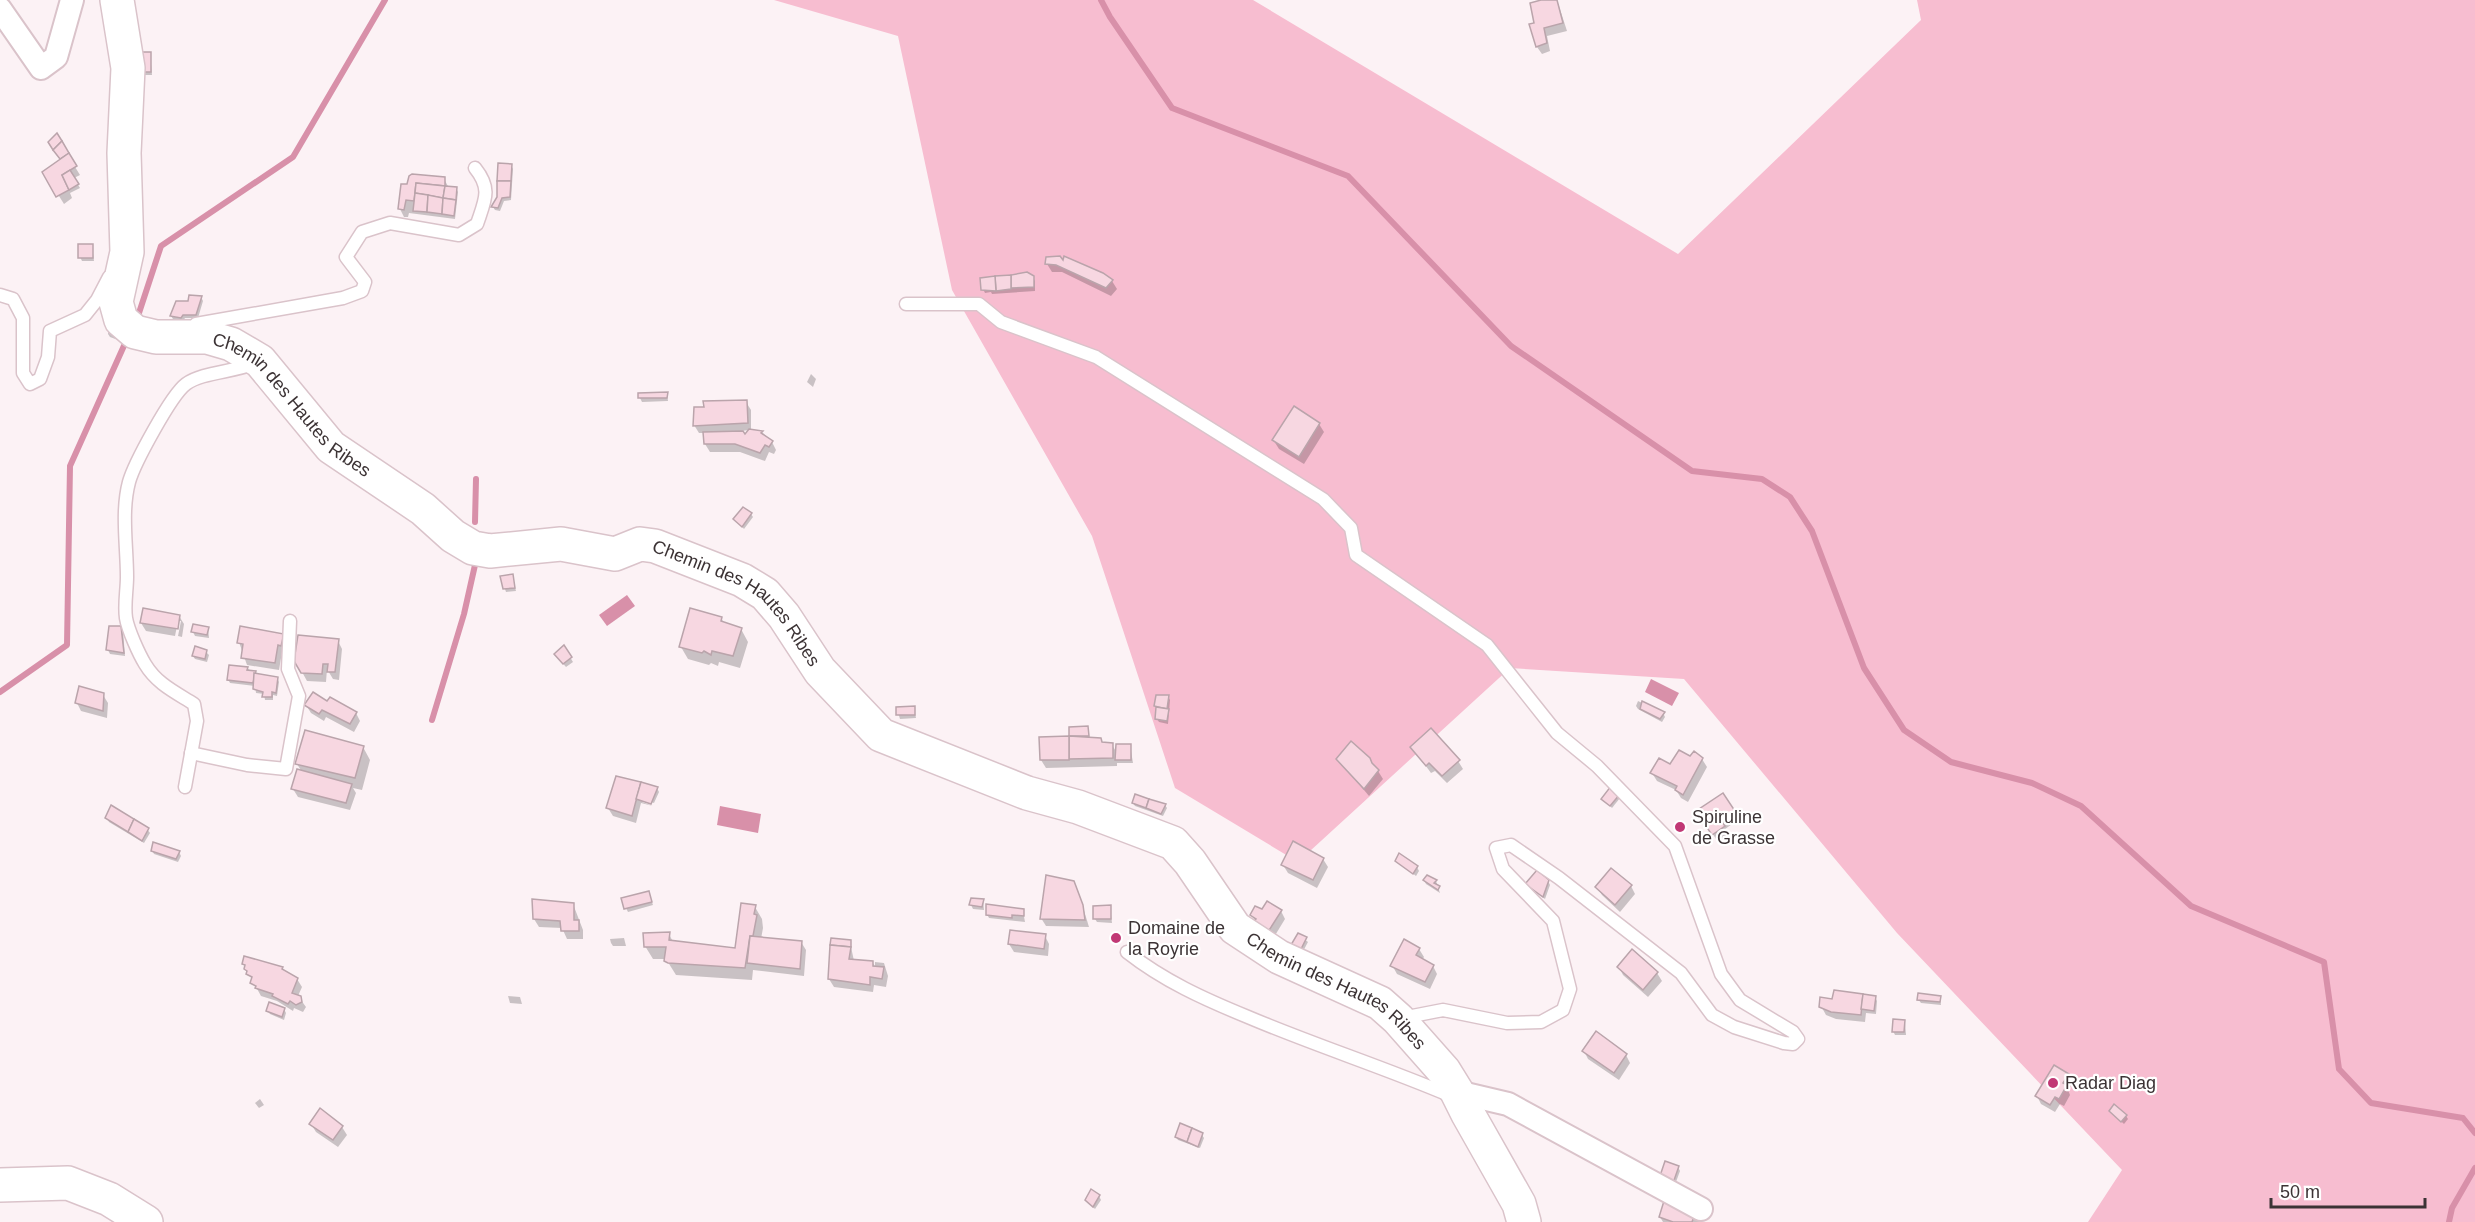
<svg xmlns="http://www.w3.org/2000/svg" width="2475" height="1222" font-family="Arial,sans-serif">
<style>
.green{fill:#f7bdd0}
.water{fill:#d890a9}
.shadow{fill:#0003;fill-rule:evenodd}
.lines{fill:none;stroke-linecap:round;stroke-linejoin:round}
.stream{stroke:#d890a9;stroke-width:6}
.building{fill:#f7d7e1;stroke:#baa4ab;stroke-width:1.5}
.lane-casing{stroke:#dac3ca;stroke-width:15}
.street-casing{stroke:#dac3ca;stroke-width:26}
.secondary-casing{stroke:#dac3ca;stroke-width:36}
.lane{stroke:#fff;stroke-width:12}
.street{stroke:#fff;stroke-width:22}
.secondary{stroke:#fff;stroke-width:33}
.poi-dot{fill:#c13875;stroke:#fff;stroke-width:2}
.labels{text-anchor:middle;dominant-baseline:central;stroke-width:4.5;stroke-linejoin:round;paint-order:stroke}
.street-label{font-size:18px;fill:#3c3335;stroke:#fff}
.poi-label{font-size:18px;fill:#3c3335;stroke:#fff;text-anchor:start}
</style>
<rect width="100%" height="100%" fill="#fcf2f5"/>
<polygon class="green" points="774,0 1253,0 1678,254 1921,20 1917,0 2475,0 2475,1222 2088,1222 2122,1170 1897,933 1684,679 1510,668 1298,862 1175,788 1092,536 952,290 898,36"/>
<g class="water">
<polygon points="627,595 635,606 607,626 599,615"/>
<polygon points="1651,679 1679,693 1672,706 1645,692"/>
<polygon points="720,806 761,814 758,833 717,825"/>
</g>
<g class="shadow">
<polygon points="1547,0 1557,0 1567,31 1547,36 1550,51 1542,54 1537,47 1536,24"/>
<polygon points="150,53 152,75 143,75"/>
<polygon points="56,136 80,175 74,178 80,188 70,193 72,198 64,204 44,172 62,160 52,146"/>
<polygon points="511,165 513,169 511,200 504,201 500,211 495,210 493,207"/>
<polygon points="410,177 444,179 449,188 456,188 458,192 455,219 409,213 408,217 404,217 400,209"/>
<polygon points="92,246 94,261 82,261 80,257"/>
<polygon points="1064,263 1102,274 1112,281 1117,289 1111,296 1062,272 1052,272 1047,264"/>
<polygon points="1033,277 1035,281 1035,291 992,294 991,292 985,293 983,289"/>
<polygon points="201,297 203,301 198,318 185,318 183,321 173,319 171,316 189,303"/>
<polygon points="110,321 125,333 118,340 110,337 108,334"/>
<polygon points="811,374 816,379 813,387 807,382"/>
<polygon points="667,394 668,401 642,402 640,398 640,395"/>
<path d="M746,402L751,410V431L762,432L772,442L776,450L774,454L769,452L765,461L740,452H710L705,444V433H699L694,425ZM750,430L744,436L741,431Z"/>
<polygon points="1319,424 1324,432 1304,464 1279,449 1274,441"/>
<polygon points="751,514 753,517 744,529 735,519"/>
<polygon points="512,576 516,591 506,592 501,577"/>
<polygon points="179,616 184,624 182,637 178,636 181,621 178,621 175,636 146,631 141,623"/>
<polygon points="721,618 724,623 741,629 748,642 740,668 719,662 718,666 711,663 709,665 688,659 681,647"/>
<polygon points="120,628 123,631 125,656 110,654 108,650"/>
<polygon points="208,628 209,638 195,636 193,632"/>
<polygon points="283,636 287,644 285,653 282,652 279,670 247,665 239,642"/>
<polygon points="338,641 342,649 339,680 333,679 327,669 326,682 307,681 296,661"/>
<polygon points="564,647 573,662 566,667 558,658"/>
<polygon points="206,652 209,655 207,662 195,659 193,656"/>
<polygon points="247,668 256,675 277,678 279,682 277,696 273,695 273,700 265,700 264,694 256,693 255,686 230,683 228,679"/>
<polygon points="103,695 108,703 107,718 81,711 77,703"/>
<polygon points="1168,696 1170,700 1168,724 1159,722 1157,719 1157,697"/>
<polygon points="1638,701 1663,713 1665,717 1662,722 1638,709 1636,706"/>
<polygon points="328,702 356,713 360,721 354,732 326,717 324,721 311,713 306,705"/>
<polygon points="914,708 916,718 900,719 897,709"/>
<polygon points="1087,728 1090,739 1101,739 1103,744 1112,745 1117,753 1130,745 1133,763 1117,763 1117,766 1046,768 1041,760 1040,738 1072,739 1070,729"/>
<polygon points="363,747 370,760 362,790 353,788 356,793 350,810 298,797 293,789 302,772 297,764"/>
<polygon points="1412,747 1458,761 1463,769 1447,783 1435,771 1431,773"/>
<polygon points="1691,758 1702,759 1707,767 1688,802 1681,798 1676,790 1657,781 1652,773"/>
<polygon points="1338,759 1378,771 1383,779 1369,796"/>
<polygon points="657,788 659,792 654,803 642,799 642,802 653,806 641,803 636,823 613,816 608,808"/>
<polygon points="1611,788 1620,798 1612,808 1603,799"/>
<polygon points="1133,803 1165,805 1167,808 1163,816 1135,806"/>
<polygon points="1733,812 1738,820 1725,829 1729,835 1718,842 1703,819"/>
<polygon points="107,818 147,829 150,833 144,843 109,822"/>
<polygon points="152,850 179,852 181,856 178,862 154,854"/>
<polygon points="1323,859 1328,867 1317,888 1288,873 1283,865"/>
<polygon points="1397,861 1417,867 1419,871 1416,876"/>
<polygon points="1427,876 1436,881 1440,893 1426,884 1424,880"/>
<polygon points="1548,881 1550,885 1545,899 1527,884"/>
<polygon points="1631,886 1635,894 1620,912 1602,895 1597,887"/>
<polygon points="1078,891 1089,927 1046,926 1041,918"/>
<polygon points="650,897 653,905 628,912 626,908"/>
<polygon points="983,900 984,910 973,909 971,905"/>
<polygon points="573,904 583,930 583,939 567,939 562,928 539,927 534,919"/>
<polygon points="755,907 762,919 763,928 761,939 801,942 806,950 804,976 753,970 752,980 676,975 666,959 653,959 645,946 669,934 673,942 736,949"/>
<polygon points="1110,907 1112,923 1097,922 1095,919"/>
<polygon points="1023,911 1025,922 989,918 987,914"/>
<polygon points="1263,911 1281,911 1285,919 1271,942 1251,915"/>
<polygon points="1011,931 1045,936 1049,944 1048,956 1014,952 1009,944"/>
<polygon points="1298,934 1308,942 1300,957"/>
<polygon points="624,938 626,946 613,946 611,943 610,939"/>
<polygon points="850,942 854,961 872,962 875,966 875,962 884,963 888,976 886,987 874,985 873,992 834,987 829,979"/>
<polygon points="1419,949 1424,957 1422,960 1433,966 1437,974 1430,989 1397,974 1392,965"/>
<polygon points="1632,951 1657,973 1662,981 1648,997 1623,975 1619,967"/>
<polygon points="243,963 284,972 297,979 302,987 298,996 306,1007 303,1012 294,1008 293,1011 277,1001 261,996"/>
<polygon points="508,996 520,997 522,1004 510,1003"/>
<polygon points="1875,997 1877,1001 1876,1014 1866,1013 1865,1022 1836,1019 1826,1015 1821,1006 1833,1000"/>
<polygon points="1940,997 1941,1005 1921,1003 1918,999"/>
<polygon points="284,1009 286,1013 284,1020 270,1014 268,1011"/>
<polygon points="1905,1022 1906,1035 1895,1035 1893,1031"/>
<polygon points="1584,1051 1626,1055 1630,1063 1619,1080 1588,1059"/>
<polygon points="2054,1067 2068,1075 2073,1083 2068,1090 2070,1095 2064,1106 2060,1104 2055,1112 2041,1104 2037,1096"/>
<polygon points="260,1099 264,1105 259,1108 255,1103"/>
<polygon points="2110,1111 2126,1116 2128,1119 2124,1124"/>
<polygon points="311,1124 342,1127 347,1135 338,1147 316,1132"/>
<polygon points="1202,1135 1204,1138 1200,1148 1178,1140 1176,1137"/>
<polygon points="1678,1167 1680,1171 1673,1190 1662,1186"/>
<polygon points="1099,1196 1101,1200 1095,1209 1086,1200"/>
<polygon points="1694,1214 1698,1221 1705,1222 1663,1222 1660,1217"/>
</g>
<g class="lines">
<g class="stream">
<polyline points="1101,0 1110,17 1172,108 1348,176 1511,346 1692,471 1762,479 1790,497 1812,531 1864,668 1904,730 1951,762 2032,783 2081,806 2191,906 2324,962 2339,1069 2371,1103 2463,1118 2475,1133"/>
<polyline points="137,319 161,246 293,157 385,0"/>
<polyline points="475,522 476,479"/>
<polyline points="0,692 67,645 70,466 127,339"/>
<polyline points="432,720 464,614 475,565"/>
<polyline points="2449,1222 2452,1208 2475,1168"/>
</g>
</g>
<g class="building">
<polygon points="1541,0 1557,0 1563,23 1544,28 1547,43 1536,47 1529,24 1534,23 1530,3"/>
<polygon points="139,52 151,52 151,72 140,72"/>
<polygon points="57,133 62,141 53,150 48,142"/>
<polygon points="62,141 69,153 60,159 53,150"/>
<polygon points="69,153 77,166 62,175 69,190 56,197 42,172"/>
<polygon points="498,163 512,164 511,181 497,181"/>
<polygon points="70,170 79,184 69,190 62,175"/>
<polygon points="412,174 445,177 445,186 416,183 414,201 406,200 404,210 398,209 401,184 407,184 409,176"/>
<polygon points="497,181 511,181 510,197 502,198 498,208 491,207 497,197"/>
<polygon points="416,183 445,186 443,198 415,193"/>
<polygon points="445,186 457,187 456,200 443,198"/>
<polygon points="415,193 428,195 427,212 413,211"/>
<polygon points="428,195 443,198 442,214 427,212"/>
<polygon points="443,198 456,200 454,216 442,214"/>
<rect x="78" y="244" width="15" height="14"/>
<polygon points="1060,256 1063,260 1064,256 1103,273 1113,280 1106,288 1056,265 1045,264 1046,257"/>
<polygon points="1027,272 1034,276 1034,287 1011,288 1011,275"/>
<polygon points="1011,275 1011,289 996,291 995,276"/>
<polygon points="995,276 996,291 981,290 980,278"/>
<polygon points="189,295 202,296 196,315 183,315 181,318 170,316 176,301 188,301"/>
<polygon points="668,392 667,398 638,398 638,393"/>
<polygon points="747,400 748,423 693,426 694,407 704,407 703,401"/>
<polygon points="1294,406 1320,423 1299,457 1272,440"/>
<polygon points="749,429 763,431 761,433 773,441 769,447 765,445 760,453 735,444 704,444 703,432 743,431 745,434"/>
<polygon points="743,507 752,513 742,527 733,519"/>
<polygon points="513,574 515,588 503,589 500,576"/>
<polygon points="143,608 180,615 178,629 140,623"/>
<polygon points="690,608 722,617 721,621 742,628 733,656 712,651 711,655 704,651 702,653 679,647"/>
<polygon points="193,624 209,627 207,635 191,632"/>
<polygon points="109,626 121,626 124,653 106,650"/>
<polygon points="240,626 284,634 281,646 278,645 275,663 241,658 243,644 237,643"/>
<polygon points="298,635 339,639 335,672 327,672 328,664 323,664 322,674 301,673 294,661"/>
<polygon points="564,645 572,657 563,664 554,654"/>
<polygon points="195,646 207,650 205,659 192,656"/>
<polygon points="229,665 248,667 247,670 256,671 253,683 227,680"/>
<polygon points="254,673 278,677 276,693 272,692 272,697 262,697 263,692 253,689"/>
<polygon points="79,686 104,693 103,711 75,703"/>
<polygon points="313,692 327,701 330,697 357,712 350,724 322,710 319,714 304,705"/>
<polygon points="1156,695 1169,695 1167,709 1154,706"/>
<polygon points="1642,701 1665,712 1660,719 1640,709"/>
<polygon points="915,706 915,715 896,715 896,707"/>
<polygon points="1156,707 1169,709 1167,721 1155,719"/>
<polygon points="1088,726 1089,736 1069,736 1069,727"/>
<polygon points="1431,728 1460,760 1442,776 1429,763 1426,766 1410,747"/>
<polygon points="305,730 364,746 355,778 295,764"/>
<polygon points="1069,736 1101,738 1102,742 1113,743 1113,758 1069,759"/>
<polygon points="1069,736 1069,760 1040,760 1039,737"/>
<polygon points="1351,741 1370,758 1372,763 1379,770 1364,789 1336,759"/>
<polygon points="1116,744 1131,744 1131,760 1115,760"/>
<polygon points="1679,750 1690,756 1694,751 1703,758 1683,795 1675,790 1677,786 1650,773 1659,758 1670,764"/>
<polygon points="297,769 352,784 346,803 291,789"/>
<polygon points="616,776 641,782 632,816 606,808"/>
<polygon points="641,782 658,787 651,804 636,799"/>
<polygon points="1611,786 1620,794 1610,806 1601,799"/>
<polygon points="1723,793 1735,811 1721,821 1725,826 1712,835 1696,811"/>
<polygon points="1135,794 1149,799 1146,808 1132,803"/>
<polygon points="1149,799 1166,804 1161,814 1146,808"/>
<polygon points="111,805 134,819 128,832 105,818"/>
<polygon points="134,819 149,828 142,841 128,832"/>
<polygon points="1293,841 1324,858 1313,880 1281,865"/>
<polygon points="153,842 180,851 176,859 151,851"/>
<polygon points="1399,853 1418,866 1413,874 1395,861"/>
<polygon points="1611,868 1632,885 1615,905 1595,887"/>
<polygon points="1537,870 1549,880 1543,897 1525,884"/>
<polygon points="1046,875 1074,881 1083,905 1085,920 1040,919"/>
<polygon points="1427,875 1437,880 1434,883 1440,886 1438,890 1423,880"/>
<polygon points="649,891 652,902 624,909 621,898"/>
<polygon points="971,898 984,899 982,907 969,905"/>
<polygon points="532,899 574,903 574,920 579,920 579,931 561,931 560,921 533,919"/>
<polygon points="1267,901 1282,910 1266,935 1251,926 1256,919 1250,915 1255,906 1262,909"/>
<polygon points="741,903 756,905 754,914 757,915 753,936 750,936 745,968 668,963 664,961 666,947 644,947 643,933 670,932 669,940 735,948"/>
<polygon points="986,904 1024,909 1024,916 1012,915 1012,918 986,915"/>
<polygon points="1111,905 1111,919 1093,919 1093,906"/>
<polygon points="1010,930 1046,934 1044,949 1008,944"/>
<polygon points="1298,933 1307,937 1298,955 1288,950"/>
<polygon points="750,936 802,941 800,969 747,963"/>
<polygon points="831,938 851,940 851,947 830,945"/>
<polygon points="1404,939 1420,948 1416,955 1434,965 1425,982 1390,966"/>
<polygon points="830,945 851,947 849,959 873,961 873,966 884,967 882,979 870,977 870,985 828,979"/>
<polygon points="1632,949 1658,972 1643,990 1617,967"/>
<polygon points="244,956 283,967 282,969 298,978 292,993 301,996 302,1002 296,1005 290,1001 288,1004 272,996 273,994 255,988 256,986 250,983 252,977 246,974 247,971 244,969 245,965 242,964"/>
<polygon points="1834,990 1863,994 1861,1015 1831,1012 1819,1007 1820,997 1832,999"/>
<polygon points="1918,993 1941,996 1940,1002 1917,1000"/>
<polygon points="1863,994 1876,996 1874,1011 1861,1009"/>
<polygon points="269,1002 285,1008 282,1017 266,1011"/>
<polygon points="1893,1019 1905,1020 1904,1032 1892,1032"/>
<polygon points="1596,1031 1627,1054 1614,1073 1582,1051"/>
<polygon points="2054,1065 2069,1074 2063,1083 2067,1085 2059,1099 2055,1097 2050,1105 2035,1096"/>
<polygon points="2114,1104 2127,1115 2121,1122 2109,1111"/>
<polygon points="320,1108 343,1126 333,1140 309,1124"/>
<polygon points="1180,1123 1192,1128 1187,1142 1175,1137"/>
<polygon points="1192,1128 1203,1133 1198,1147 1187,1142"/>
<polygon points="1665,1161 1679,1166 1672,1186 1659,1179"/>
<polygon points="1091,1189 1100,1195 1093,1207 1085,1200"/>
<polygon points="1664,1201 1695,1213 1692,1222 1673,1222 1659,1217"/>
</g>
<g class="lines">
<g class="lane-casing">
<g id="lane">
<polyline points="0,295 13,299 23,318 23,373 30,384 40,379 48,357 50,331 85,315 97,300 109,277"/>
<polyline points="906,304 979,304 1001,322 1096,357 1323,499 1351,528 1356,555 1487,645 1557,733 1597,766 1675,846 1721,974 1740,1000 1793,1032 1798,1039 1793,1044 1784,1043 1734,1027 1712,1015 1681,973 1559,878 1511,845 1496,848 1503,869 1553,921 1570,989 1563,1010 1541,1022 1507,1023 1443,1010 1402,1018"/>
<path d="M196,324L343,298L362,291L365,282L346,257L362,232L390,223L459,235L477,224C485,200 492,189 475,168"/>
<polyline points="191,753 247,765 286,769 299,696 288,669 290,621"/>
<path d="M185,787L197,721L194,704C175,692 157,684 145,664C139,654 128,630 126,618C124,605 127,590 127,577C127,546 121,512 129,482C134,464 171,395 186,384C202,372 235,372 255,363"/>
<path d="M1127,952C1164,981 1204,999 1248,1017C1314,1045 1383,1067 1449,1095"/>
</g>
</g>
<g class="street-casing">
<g id="street">
<polyline points="0,9 41,68 56,57 72,0"/>
<polyline points="1457,1092 1508,1104 1701,1209"/>
</g>
</g>
<g class="secondary-casing">
<g id="secondary">
<path id="s1" d="M117,0L128,68L124,153L127,252L116,302L121,320L135,332L156,337H207L231,344L260,361L331,447L423,509L453,536L473,548L490,551L561,544L615,554L640,544L655,546L742,580L765,594L784,616L820,671L881,735L1027,793L1078,807L1173,843L1190,862L1235,928L1279,957L1380,1003L1398,1019L1444,1071L1457,1092L1468,1114L1519,1204L1524,1222"/>
<polyline points="0,1185 68,1183 109,1199 146,1222"/>
</g>
</g>
<use href="#lane" class="lane"/>
<use href="#street" class="street"/>
<use href="#secondary" class="secondary"/>
</g>
<g class="poi-dot">
<circle cx="1680" cy="827" r="6"/>
<circle cx="1116" cy="938" r="6"/>
<circle cx="2053" cy="1083" r="6"/>
</g>
<g class="labels">
<g class="street-label">
<text stroke="none"><textPath href="#s1" startOffset="525">Chemin des Hautes Ribes</textPath></text>
<text stroke="none"><textPath href="#s1" startOffset="1047">Chemin des Hautes Ribes</textPath></text>
<text stroke="none"><textPath href="#s1" startOffset="1785">Chemin des Hautes Ribes</textPath></text>
</g>
<g class="poi-label">
<text x="1692" y="817">Spiruline<tspan x="1692" dy="21">de Grasse</tspan></text>
<text x="1128" y="928">Domaine de<tspan x="1128" dy="21">la Royrie</tspan></text>
<text x="2065" y="1083">Radar Diag</text>
</g>
</g>
<path d="M2271 1198v9h154v-9" fill="none" stroke="#3c3335" stroke-width="3"/>
<text x="2280" y="1198" font-size="18" fill="#3c3335" stroke="#ffffff" stroke-width="4.5" paint-order="stroke">50 m</text>
</svg>
